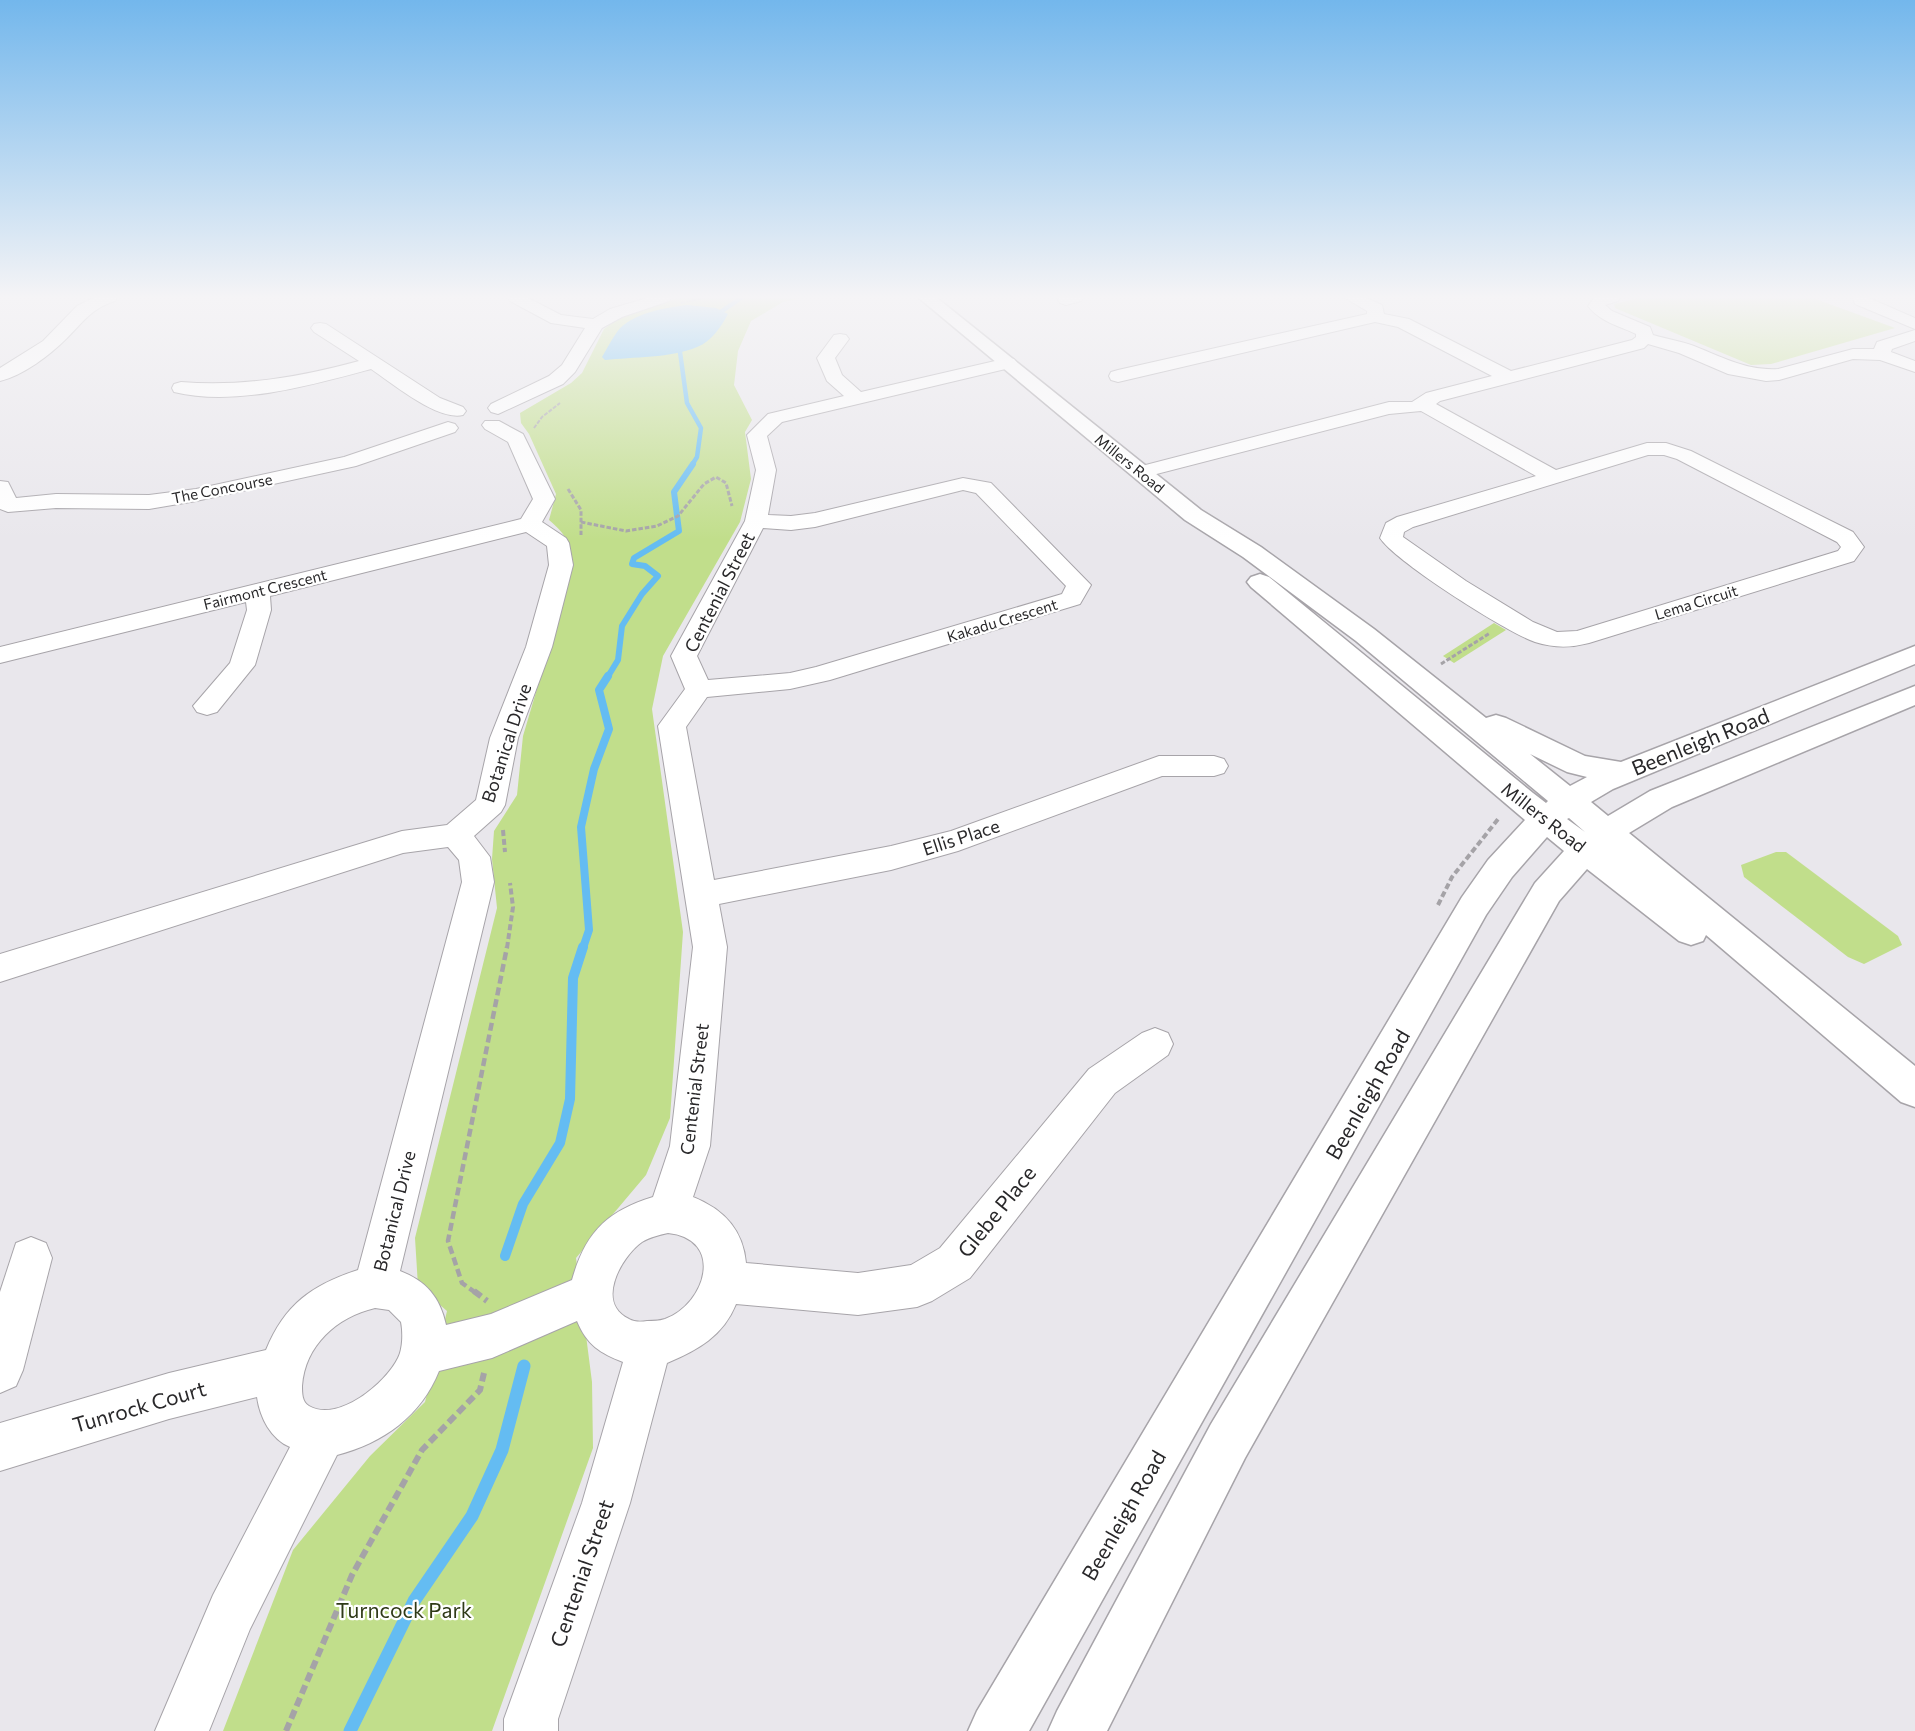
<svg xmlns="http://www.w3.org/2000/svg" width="1915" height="1731" font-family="Commissioner,sans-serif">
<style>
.green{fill:#c1de8b}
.water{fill:#64bcf2}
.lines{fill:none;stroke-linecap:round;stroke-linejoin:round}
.stream-far4{stroke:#64bcf2;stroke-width:4.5}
.stream-far3{stroke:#64bcf2;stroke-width:6}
.stream-far2{stroke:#64bcf2;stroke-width:8}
.stream-far1{stroke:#64bcf2;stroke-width:10}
.stream{stroke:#64bcf2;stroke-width:13}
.street-casing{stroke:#a7a4a9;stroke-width:2}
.secondary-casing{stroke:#a7a4a9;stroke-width:3}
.path-far4{stroke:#a5a3a7;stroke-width:2;stroke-dasharray:4 1.5;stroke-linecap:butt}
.path-far3{stroke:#a5a3a7;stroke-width:3;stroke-dasharray:4.5 2;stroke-linecap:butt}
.path-far2{stroke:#a5a3a7;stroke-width:4;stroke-dasharray:6 3;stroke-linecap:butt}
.path-far1{stroke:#a5a3a7;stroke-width:4.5;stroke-dasharray:8 4;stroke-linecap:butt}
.path{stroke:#a5a3a7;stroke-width:6;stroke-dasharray:9 4.5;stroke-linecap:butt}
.street{fill:#fff;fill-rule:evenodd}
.secondary{fill:#fff;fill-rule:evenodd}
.labels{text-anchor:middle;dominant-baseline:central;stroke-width:4.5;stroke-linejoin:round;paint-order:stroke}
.far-street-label{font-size:15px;fill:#29282a;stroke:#fff}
.street-label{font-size:18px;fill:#29282a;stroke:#fff}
.near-street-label{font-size:21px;fill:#29282a;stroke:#fff}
.near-park-label{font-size:21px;fill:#2f3a17;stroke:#fff}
</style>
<rect width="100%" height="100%" fill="#e9e7ec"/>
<g class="green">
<path d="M678,298H802L783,302L751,321L738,351L734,385L752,420L745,432L751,479L740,522L663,656L652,709L683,932L670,1118L646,1175L576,1258L592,1382L593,1448L492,1731H223L293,1550L370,1456L425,1402L447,1311L418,1286L415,1238L497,908L492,859L494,831L517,795L523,736L573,567C571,544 567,535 549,520L556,494L529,434L521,423L520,413L571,383L582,373L604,329L616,320Z"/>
<polygon points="1639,298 1813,298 1895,328 1771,364 1751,365 1615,308 1614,304"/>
<polygon points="1494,623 1506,630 1454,663 1443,656"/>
<polygon points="1776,852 1786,852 1898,936 1902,945 1864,964 1848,957 1744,877 1741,865"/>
</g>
<path class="water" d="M687,305L716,308L728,314C721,327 711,342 697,347C672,358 632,357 605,360L602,357C607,349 611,340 617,332C631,313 665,308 687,305Z"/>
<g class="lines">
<g class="stream-far4">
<polyline points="722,311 741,298"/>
<polyline points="680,352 687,403 701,428 697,457 692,465"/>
</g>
<polyline class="stream-far3" points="607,678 618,660 622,626 642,594 658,576 645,566 632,564 634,558 679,531 674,492 693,464"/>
<polyline class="stream-far2" points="583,948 589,930 581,827 594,769 609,729 599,690 608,676"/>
<polyline class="stream-far1" points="505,1256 523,1204 560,1143 570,1099 573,978 583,947"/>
<polyline class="stream" points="350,1731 414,1601 472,1516 502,1450 524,1366"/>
<g class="street-casing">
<g id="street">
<path d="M93,298H117L115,301C92,308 83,322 67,338C50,355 24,375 0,381V368L43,341L77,306Z"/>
<polygon points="508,298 528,298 561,315 593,319 610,309 647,298 671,298 669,301 622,317 602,328 575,372 563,384 498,414 491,412 488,408 491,404 549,376 562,365 585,328 551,323 510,301"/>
<polygon points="1059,298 1083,298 1081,301 1066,305 1060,303 1058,300"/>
<path d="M1345,298H1366L1382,305L1384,314L1409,319L1511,371L1632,340L1636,337V334C1619,326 1599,321 1588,306L1594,298H1620L1618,301L1605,305L1612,311L1650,327L1653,335C1667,339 1681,341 1694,346C1722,357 1747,371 1778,369L1853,349H1874L1877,342L1915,330V341L1892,349L1891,352L1915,361V372L1880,360L1853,359L1779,380L1766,381L1728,374L1679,353L1648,344L1644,348L1440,401L1436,404L1556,470L1647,443H1666L1691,451L1853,532L1864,547L1854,561L1589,643C1570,648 1554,648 1535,642C1506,632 1396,562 1380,538L1386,523L1397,517L1536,476L1421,411L1389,414L1141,478L1134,476L1131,472L1134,468L1389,402H1412L1426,393L1492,376L1398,327L1375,322L1118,382L1111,380L1109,376L1111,372L1118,370L1367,314V311ZM1648,455H1664L1677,459L1837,542L1841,547L1838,551L1577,631L1557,632L1533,622L1466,581L1403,537L1404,532L1413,527Z"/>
<polygon points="1853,298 1869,298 1915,318 1915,329 1855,304"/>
<path d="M320,323L326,324L440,398L463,407L466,411L463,415C437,421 392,383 371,369C312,385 235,407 174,392L172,388L174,384L181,382C242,387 300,377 359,361L314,332L311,328L314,324Z"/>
<path d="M840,334L846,335L849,339L835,358L842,375L861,392L1008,358L1014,359L1017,363L1014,367L782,422L767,436L776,470L768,515L791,516L815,513L963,478L991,483L1091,585L1080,604L830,680L790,689L707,697L686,727L714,880L891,846L951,831L1159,756H1214L1224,759L1228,766L1224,773L1214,776H1162L958,851L891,870L719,904L727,947L710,1146L693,1197C723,1209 743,1229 746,1263L858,1273L911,1265L940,1248L1089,1069L1142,1033L1155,1028L1168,1033L1173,1044L1168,1055L1115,1093L970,1278L932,1301L917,1307L858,1315L736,1304C723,1336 698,1350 667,1363L630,1503L558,1719V1731H504V1719L582,1503L623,1362C600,1353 587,1345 577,1321L492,1358L439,1371C421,1416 383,1443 337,1455L250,1629L209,1731H155L213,1595L290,1447C271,1439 260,1418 257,1397L169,1419L0,1471V1423L169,1373L266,1350C285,1304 312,1285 358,1270L462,882L459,860L448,847L403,853L0,982V954L402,831L447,825L476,800L490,738L526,647L549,565L547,546L526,532L270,596L271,610L255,665L217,712L207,715L197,712L193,706L230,663L247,610L246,602L0,663V647L521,519L533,499L508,442L485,429L482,425L485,421H499L523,434L555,499L542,522L566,538L569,543L573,565L552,647L518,738L505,805L501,812L474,836L490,857L494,882L400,1271C426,1281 440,1297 446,1325L491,1314L572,1280C585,1233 607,1211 653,1197L670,1146L693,947L658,726L685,689L671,656L745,521L756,470L747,435L768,414L844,396L827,381L817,358L834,335ZM963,490L976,493L1066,586L1062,594L816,667L790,673L708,680L697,656L763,528L791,530L815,527ZM668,1233C725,1239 706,1304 665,1319C659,1321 653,1321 647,1321C641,1322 634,1322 629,1319C595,1303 621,1257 642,1242C650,1237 659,1235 668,1233ZM375,1308L389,1310L401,1322C403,1332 403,1348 398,1358C386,1383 338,1423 309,1406C302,1402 302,1393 302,1386C305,1345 337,1317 375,1308Z"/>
<polygon points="448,422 455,424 458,428 455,432 356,466 196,501 149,509 56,508 8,512 0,509 0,481 8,482 16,498 56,494 149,495 196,489 344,457"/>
<polygon points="31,1237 46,1243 52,1258 23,1370 16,1386 0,1393 0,1292 16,1243"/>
</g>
</g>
<g class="secondary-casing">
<path id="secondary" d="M919,298H937L1201,510L1261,547L1374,629L1486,718L1496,715L1506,718L1585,756L1621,762L1915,646V664L1613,789L1591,802L1608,816L1650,791L1915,686V705L1672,807L1629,833L1915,1066V1107L1901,1102L1706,935L1703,941L1691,945L1679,941L1587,869L1559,901L1245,1458L1107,1731H1048L1057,1711L1211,1424L1535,883L1564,851L1547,837L1512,877L1486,915L1029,1731H968L977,1711L1462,897L1488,860L1525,820L1251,587L1247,582L1251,577L1260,574L1269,577L1533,793L1546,803L1548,801L1356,641L1243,557L1185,520ZM1530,754L1567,772L1587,777L1570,786ZM1569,818L1585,832L1567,819Z"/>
</g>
<g class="path-far4">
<polyline points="681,303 703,298"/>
<polyline points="534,428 542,417 560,403"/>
</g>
<g class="path-far3">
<polyline points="568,489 581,510 581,535"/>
<polyline points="581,522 626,531 657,526 678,516 704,484 716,477 726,483 732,506"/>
<polyline points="1441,664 1490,633"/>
</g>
<g class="path-far2">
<polyline points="503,830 505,852"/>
<polyline points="1438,905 1452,877 1499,818"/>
<polyline points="507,948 513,907 510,883"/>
</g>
<polyline class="path-far1" points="476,1293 462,1283 448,1241 507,947"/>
<g class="path">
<polyline points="474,1291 487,1301"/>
<polyline points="286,1731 352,1575 422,1450 480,1390 484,1373"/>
</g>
<use href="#street" class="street"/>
<use href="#secondary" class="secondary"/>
</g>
<linearGradient id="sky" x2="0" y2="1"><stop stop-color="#73b7ec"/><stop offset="0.55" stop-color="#f5f4f6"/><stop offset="1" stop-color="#f5f4f6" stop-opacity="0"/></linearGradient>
<rect width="1915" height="540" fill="url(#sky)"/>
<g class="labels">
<g class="far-street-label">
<text transform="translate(1130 463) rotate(39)">Millers Road</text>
<text transform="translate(222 488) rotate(-11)">The Concourse</text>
<text transform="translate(265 589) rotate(-14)">Fairmont Crescent</text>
<text transform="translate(1696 602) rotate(-17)">Lema Circuit</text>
<text transform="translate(1002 620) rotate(-17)">Kakadu Crescent</text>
</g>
<g class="street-label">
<text transform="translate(719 592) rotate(-63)">Centenial Street</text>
<text transform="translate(506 743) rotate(-72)">Botanical Drive</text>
<text transform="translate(1544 817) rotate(38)">Millers Road</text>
<text transform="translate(961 837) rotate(-18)">Ellis Place</text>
<text transform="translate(694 1089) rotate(-83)">Centenial Street</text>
<text transform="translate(394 1211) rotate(-76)">Botanical Drive</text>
</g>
<g class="near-street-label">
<text transform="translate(1700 741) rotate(-22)">Beenleigh Road</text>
<text transform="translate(1367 1094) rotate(-60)">Beenleigh Road</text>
<text transform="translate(996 1211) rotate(-51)">Glebe Place</text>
<text transform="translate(139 1406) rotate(-16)">Tunrock Court</text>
<text transform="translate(1123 1515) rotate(-60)">Beenleigh Road</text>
<text transform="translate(581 1573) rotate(-71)">Centenial Street</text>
</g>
<g class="near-park-label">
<text x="404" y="1609">Turncock Park</text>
</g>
</g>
</svg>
